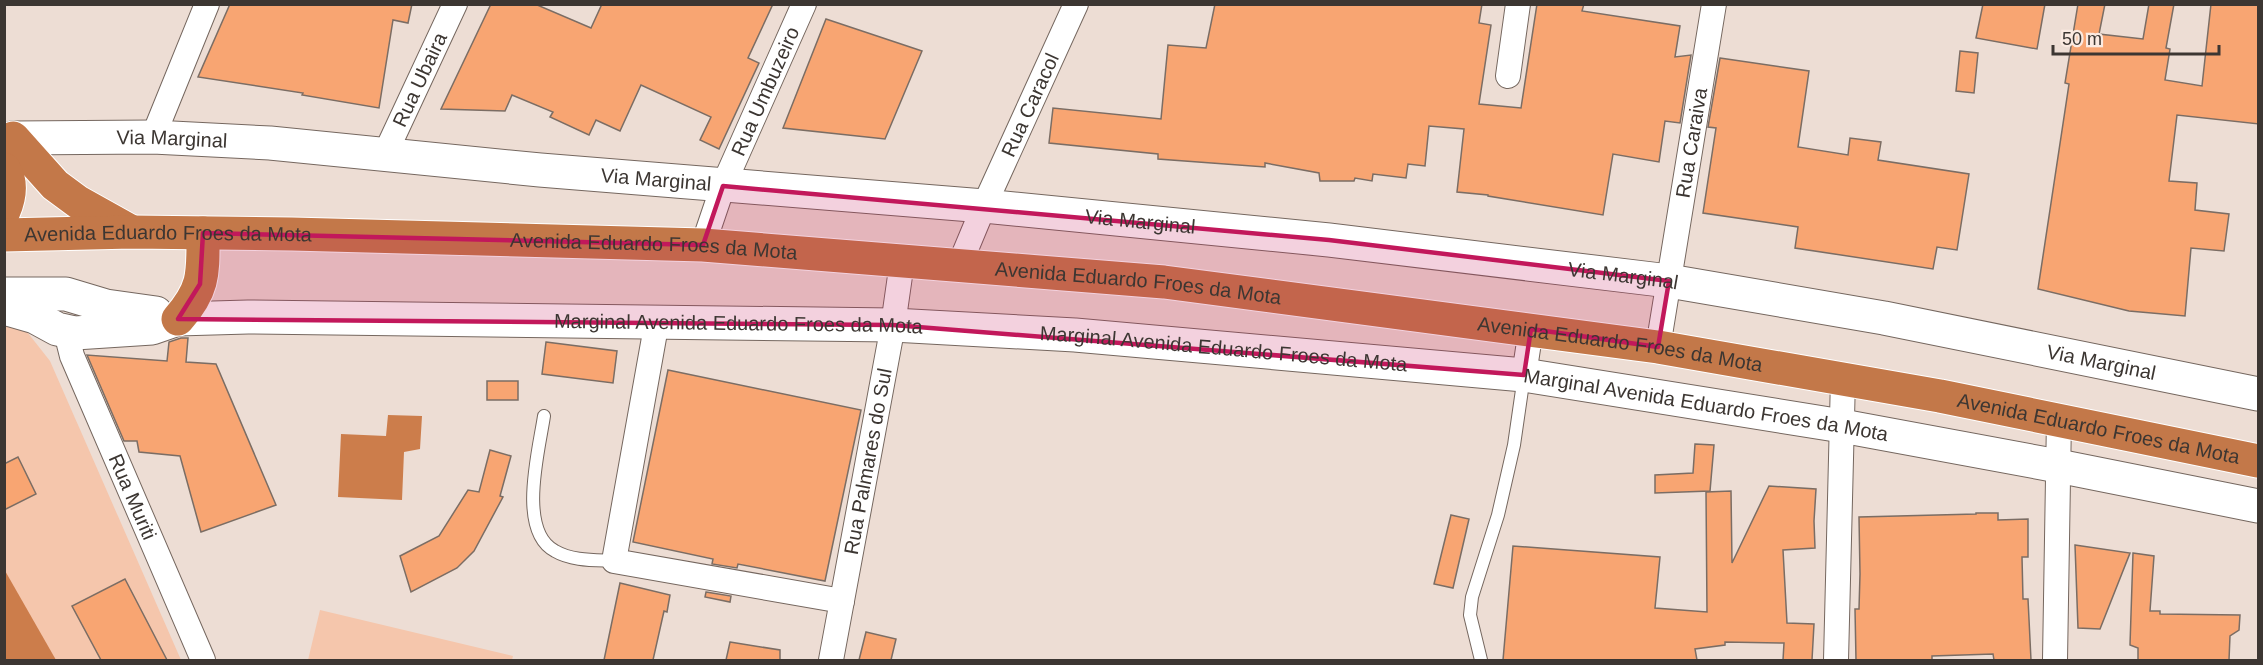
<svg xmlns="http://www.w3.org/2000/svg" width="2263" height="665" font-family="Arial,sans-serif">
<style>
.green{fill:#f5c6ac}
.water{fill:#cc7d4b}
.building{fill:#f8a572;stroke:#7b6d64;stroke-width:1.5}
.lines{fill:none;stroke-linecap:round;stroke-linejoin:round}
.lane-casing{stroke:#75675f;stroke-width:14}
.street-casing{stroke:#75675f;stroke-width:26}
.secondary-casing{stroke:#75675f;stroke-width:35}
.highway-casing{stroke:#fff;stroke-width:35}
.lane{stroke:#fff;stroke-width:12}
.street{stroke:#fff;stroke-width:24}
.secondary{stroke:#fff;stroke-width:33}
.highway{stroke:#c37849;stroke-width:33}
.marked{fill:#c2185b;fill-opacity:0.2;stroke:#c2185b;stroke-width:4.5;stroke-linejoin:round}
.labels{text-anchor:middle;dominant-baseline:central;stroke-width:4.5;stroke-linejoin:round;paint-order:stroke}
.street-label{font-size:20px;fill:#3c3632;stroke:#fbeae1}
</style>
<rect width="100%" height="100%" fill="#edddd4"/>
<g class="green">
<polygon points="4,317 24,328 50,361 181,660 5,660"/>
<polygon points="320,610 513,656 512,660 308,660"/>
</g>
<g class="water">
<polygon points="388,415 422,416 420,449 404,452 402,500 338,497 341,434 386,436"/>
<polygon points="4,569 56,660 5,660"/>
</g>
<g class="building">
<polygon points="230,4 412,4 408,23 393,20 379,108 302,95 303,93 198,77"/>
<polygon points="491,4 535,4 591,28 602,4 773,4 748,58 759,63 719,149 700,140 711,117 641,85 620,131 596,120 589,135 550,117 553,112 512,95 505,111 441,109"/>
<polygon points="1215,4 1482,4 1479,23 1491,25 1479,104 1521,108 1537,4 1584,4 1582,11 1680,26 1675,57 1691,55 1680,123 1665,121 1659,162 1613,154 1603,215 1488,196 1488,195 1457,192 1464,129 1429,126 1425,166 1408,164 1406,178 1373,174 1372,181 1355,178 1354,181 1320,181 1319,173 1265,163 1265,167 1158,159 1158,154 1049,143 1053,108 1161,119 1168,45 1206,48"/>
<polygon points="1983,4 2045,4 2037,49 1976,38"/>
<polygon points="2078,4 2105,4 2099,34 2143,39 2149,4 2174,4 2166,48 2170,49 2165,80 2202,86 2211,4 2259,4 2259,124 2177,115 2169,181 2197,183 2195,210 2229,214 2224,251 2191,248 2185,316 2129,311 2038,289 2069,84 2065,83"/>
<polygon points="826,19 922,51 885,139 783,128"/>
<polygon points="1960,51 1978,53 1974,93 1956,91"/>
<polygon points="1720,58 1809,71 1798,147 1848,155 1850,138 1881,142 1878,160 1969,174 1957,250 1937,247 1933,269 1795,248 1798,227 1703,213 1716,128 1708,127"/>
<polygon points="181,338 188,338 186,362 216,364 276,505 201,532 180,456 139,452 137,441 124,441 87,355 167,361 169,342"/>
<polygon points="546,342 617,351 613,383 542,374"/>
<polygon points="668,370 861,410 825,581 738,564 737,568 712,564 713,559 633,542"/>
<rect x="487" y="381" width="31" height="19"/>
<polygon points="1695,444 1714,445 1710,491 1655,493 1655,475 1693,473"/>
<polygon points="490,450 511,456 500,496 503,497 474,551 457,568 411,592 400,556 439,536 468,490 479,492"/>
<polygon points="18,457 36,494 4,510 4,464"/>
<polygon points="1769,486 1816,489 1814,521 1815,548 1783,550 1787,623 1814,624 1812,660 1783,660 1784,643 1725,642 1725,645 1695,649 1697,660 1503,660 1513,546 1660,557 1655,608 1707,612 1706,492 1731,491 1732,563"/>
<polygon points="1976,513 1998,513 1998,520 2028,519 2028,557 2022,557 2023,599 2028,599 2031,660 1994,660 1993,654 1932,656 1932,660 1856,660 1855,609 1859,609 1860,574 1859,517 1976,514"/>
<polygon points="1451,515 1469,519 1453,588 1434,584"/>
<polygon points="2075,545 2130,553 2100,629 2078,628"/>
<polygon points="2133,553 2154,556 2150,611 2160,611 2160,614 2240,615 2239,630 2230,636 2229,660 2138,660 2138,648 2130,645"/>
<polygon points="125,579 167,660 101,660 72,606"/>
<polygon points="620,583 670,595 667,612 664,611 653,660 604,660"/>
<polygon points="706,592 731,596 730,602 705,597"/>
<polygon points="866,632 896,639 891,660 859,660"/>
<polygon points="730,642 780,650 780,660 726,660"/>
</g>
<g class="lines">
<g class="lane-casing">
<g id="lane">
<path d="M544,416C539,450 517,531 555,551C572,561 595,560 614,561"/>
<polyline points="1481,660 1470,615 1472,597 1498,515 1514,445 1524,376"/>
</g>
</g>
<g class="street-casing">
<g id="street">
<polyline points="1508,76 1518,4"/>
<polyline points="153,137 207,4"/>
<path id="s1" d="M385,154L455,4"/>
<path id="s2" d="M703,245L723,186L804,4"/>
<path id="s3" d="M959,266L984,206L1076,4"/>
<polyline points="657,321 614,561 842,601"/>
<path id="s4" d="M66,332L72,356L203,660"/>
<path id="s5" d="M1658,347L1714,4"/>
<polyline points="1524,375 1531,329"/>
<path id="s6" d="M831,660L893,325L902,262"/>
<polyline points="1836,660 1843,378"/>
<polyline points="2055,660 2059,418"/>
</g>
</g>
<g class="secondary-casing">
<g id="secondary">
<path id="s7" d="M13,138L153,137L270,143L540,170L984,206L1329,240L1669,281L1884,318L2258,394"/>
<polyline points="4,294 66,294 106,306 156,313"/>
<path id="s8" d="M4,308L35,317L57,329L75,333L152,328L178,319L248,317L893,325L1075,335L1524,375L1842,426L2058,466L2258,506"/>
</g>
</g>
<g class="highway-casing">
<g id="highway">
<polyline points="13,138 55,185 78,202 130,231"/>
<path d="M4,169C12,182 10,197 4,211"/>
<path id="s9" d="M4,235L132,232L292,234L703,245L1164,282L1658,347L1940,396L2258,461"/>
<path d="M178,319C205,288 203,273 203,233"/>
</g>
</g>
<use href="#lane" class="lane"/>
<use href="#street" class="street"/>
<use href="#secondary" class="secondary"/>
<use href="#highway" class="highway"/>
</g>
<path class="marked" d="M723,186L1329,240L1669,281L1658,347L1531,329L1524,375L893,325L178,319L200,284L203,233L703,245Z"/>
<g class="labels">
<g class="street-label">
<text stroke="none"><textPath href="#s1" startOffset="82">Rua Ubaira</textPath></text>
<text stroke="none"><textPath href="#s2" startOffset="166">Rua Umbuzeiro</textPath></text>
<text stroke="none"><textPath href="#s3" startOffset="176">Rua Caracol</textPath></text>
<text stroke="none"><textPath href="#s7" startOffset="159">Via Marginal</textPath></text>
<text stroke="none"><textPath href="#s5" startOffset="207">Rua Caraiva</textPath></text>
<text stroke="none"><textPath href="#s7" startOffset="645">Via Marginal</textPath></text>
<text stroke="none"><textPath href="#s7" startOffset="1131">Via Marginal</textPath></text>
<text stroke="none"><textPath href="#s9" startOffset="164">Avenida Eduardo Froes da Mota</textPath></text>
<text stroke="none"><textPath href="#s9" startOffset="650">Avenida Eduardo Froes da Mota</textPath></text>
<text stroke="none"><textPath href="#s7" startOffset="1617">Via Marginal</textPath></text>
<text stroke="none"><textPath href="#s9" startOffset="1136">Avenida Eduardo Froes da Mota</textPath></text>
<text stroke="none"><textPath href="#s8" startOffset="741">Marginal Avenida Eduardo Froes da Mota</textPath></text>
<text stroke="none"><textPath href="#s9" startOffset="1622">Avenida Eduardo Froes da Mota</textPath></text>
<text stroke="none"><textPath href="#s8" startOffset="1227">Marginal Avenida Eduardo Froes da Mota</textPath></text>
<text stroke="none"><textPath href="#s7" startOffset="2103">Via Marginal</textPath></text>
<text stroke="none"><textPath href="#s8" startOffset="1713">Marginal Avenida Eduardo Froes da Mota</textPath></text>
<text stroke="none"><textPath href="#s9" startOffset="2108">Avenida Eduardo Froes da Mota</textPath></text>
<text stroke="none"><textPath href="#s6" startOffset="202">Rua Palmares do Sul</textPath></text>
<text stroke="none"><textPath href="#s4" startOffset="178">Rua Muriti</textPath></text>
</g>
</g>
<rect width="2263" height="665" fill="none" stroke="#3c3632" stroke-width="12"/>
<path d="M2053 45v9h166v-9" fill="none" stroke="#3c3632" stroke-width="3"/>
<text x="2062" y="45" font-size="18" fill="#3c3632" stroke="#fbeae1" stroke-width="4.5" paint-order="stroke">50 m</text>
</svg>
